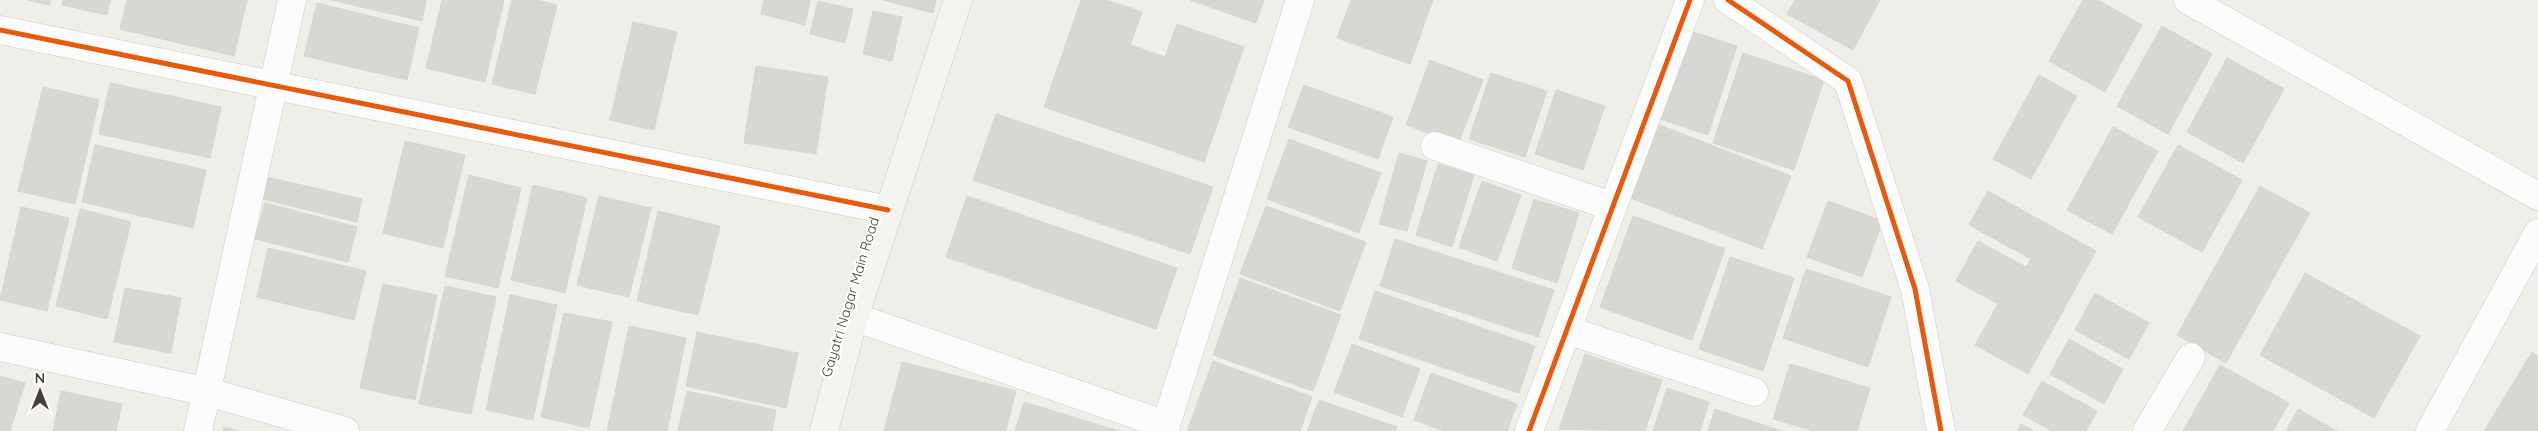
<svg xmlns="http://www.w3.org/2000/svg" width="2538" height="431" font-family="Quicksand,sans-serif">
<style>
.building{fill:#d9d7d1;stroke:#d7d5cf}
.lines{fill:none;stroke-linecap:round;stroke-linejoin:round}
.street-casing{stroke:#cdcbc6;stroke-width:29}
.secondary-casing{stroke:#cecbc0;stroke-width:29}
.street{stroke:#fdfcfc;stroke-width:28}
.secondary{stroke:#f6f4ee;stroke-width:28}
.cycleway-casing{stroke:#fff;stroke-width:8}
.cycleway{stroke:#e8590c;stroke-width:5}
.labels{text-anchor:middle;dominant-baseline:central;stroke-width:4.5;stroke-linejoin:round;paint-order:stroke}
.street-label{font-size:14px;fill:#454035;stroke:#fff}
</style>
<rect width="100%" height="100%" fill="#efeee9"/>
<g class="building">
<polygon points="27,0 51,0 50,5"/>
<polygon points="63,0 110,0 107,15 62,5"/>
<polygon points="127,0 247,0 234,56 120,29"/>
<polygon points="331,0 426,0 422,21"/>
<polygon points="442,0 504,0 485,82 426,68"/>
<polygon points="512,0 537,0 557,5 535,94 492,84"/>
<polygon points="764,0 810,0 805,25 761,14"/>
<polygon points="883,0 936,0 933,13"/>
<polygon points="1081,0 1106,0 1142,12 1130,45 1165,57 1177,24 1244,47 1204,162 1044,107"/>
<polygon points="1190,0 1264,0 1256,23"/>
<polygon points="1351,0 1433,0 1410,64 1337,38"/>
<polygon points="1795,0 1880,0 1853,50 1787,14"/>
<polygon points="2083,0 2098,0 2142,25 2105,92 2049,61"/>
<polygon points="818,1 853,9 845,43 810,34"/>
<polygon points="317,3 419,28 407,80 304,56"/>
<polygon points="873,11 902,17 892,61 863,54"/>
<polygon points="633,22 677,32 654,130 610,120"/>
<polygon points="2162,26 2212,54 2168,134 2117,106"/>
<polygon points="1690,31 1737,46 1708,135 1660,119"/>
<polygon points="1743,53 1824,80 1794,170 1713,143"/>
<polygon points="2227,58 2284,89 2243,163 2187,132"/>
<polygon points="1430,60 1483,80 1458,144 1406,125"/>
<polygon points="756,66 828,77 816,154 744,143"/>
<polygon points="1491,73 1547,91 1525,157 1469,139"/>
<polygon points="2039,75 2077,96 2031,179 1993,159"/>
<polygon points="110,83 221,107 210,158 99,134"/>
<polygon points="1304,85 1393,117 1378,159 1288,127"/>
<polygon points="43,87 99,100 75,204 18,191"/>
<polygon points="1556,90 1605,106 1583,170 1535,154"/>
<polygon points="996,114 1213,187 1190,254 973,180"/>
<polygon points="1657,124 1791,176 1762,249 1628,197"/>
<polygon points="2113,127 2158,151 2112,234 2067,210"/>
<polygon points="1289,139 1381,173 1359,233 1267,199"/>
<polygon points="405,141 465,155 443,248 383,233"/>
<polygon points="95,145 206,170 193,228 82,202"/>
<polygon points="2178,145 2242,180 2202,252 2138,217"/>
<polygon points="1399,153 1427,161 1407,231 1379,224"/>
<polygon points="1438,164 1474,175 1452,247 1416,235"/>
<polygon points="469,175 521,188 498,288 445,276"/>
<polygon points="267,177 362,199 357,222 262,199"/>
<polygon points="1482,181 1521,195 1497,261 1459,247"/>
<polygon points="533,185 587,198 565,293 511,280"/>
<polygon points="2260,186 2310,213 2226,363 2177,335"/>
<polygon points="1988,191 2096,251 2028,374 1975,345 1998,304 1956,281 1978,241 2026,267 2031,259 1969,225"/>
<polygon points="599,196 651,208 629,297 577,285"/>
<polygon points="967,196 1177,268 1156,329 946,257"/>
<polygon points="1534,199 1579,213 1557,283 1512,268"/>
<polygon points="1828,201 1883,221 1862,277 1807,257"/>
<polygon points="265,203 357,227 348,262 255,239"/>
<polygon points="1266,206 1366,242 1340,311 1240,274"/>
<polygon points="21,207 69,218 47,311 0,300"/>
<polygon points="80,209 131,222 107,319 56,306"/>
<polygon points="658,211 720,226 698,315 637,301"/>
<polygon points="1633,216 1725,249 1692,340 1600,307"/>
<polygon points="1395,239 1554,290 1538,337 1380,286"/>
<polygon points="268,248 366,271 354,320 257,297"/>
<polygon points="1730,257 1794,278 1763,371 1699,349"/>
<polygon points="1806,269 1891,297 1868,367 1783,338"/>
<polygon points="2305,273 2420,336 2374,418 2260,355"/>
<polygon points="1240,278 1341,315 1313,391 1213,355"/>
<polygon points="383,284 437,295 415,400 360,388"/>
<polygon points="445,286 496,297 471,414 419,404"/>
<polygon points="125,288 181,298 171,353 114,342"/>
<polygon points="1375,291 1535,346 1519,393 1359,339"/>
<polygon points="2095,293 2149,323 2129,359 2075,330"/>
<polygon points="510,295 557,305 533,420 486,410"/>
<polygon points="564,313 612,322 589,428 541,417"/>
<polygon points="629,326 686,338 667,431 607,431"/>
<polygon points="697,332 798,353 786,408 686,386"/>
<polygon points="2069,339 2123,369 2104,404 2050,374"/>
<polygon points="1352,344 1420,369 1402,417 1334,392"/>
<polygon points="2532,352 2538,356 2538,431 2484,431"/>
<polygon points="1585,354 1662,380 1645,431 1559,429"/>
<polygon points="1213,361 1312,397 1300,431 1187,431"/>
<polygon points="902,362 1016,391 1006,431 884,431"/>
<polygon points="1790,364 1870,388 1857,431 1814,431 1773,419"/>
<polygon points="2220,365 2289,403 2273,431 2183,431"/>
<polygon points="1431,373 1517,404 1507,431 1444,431 1414,420"/>
<polygon points="0,376 25,383 10,431 0,431"/>
<polygon points="2042,381 2097,411 2086,431 2052,431 2023,415"/>
<polygon points="1667,388 1709,402 1700,431 1653,431"/>
<polygon points="61,391 122,404 116,431 53,431"/>
<polygon points="687,391 776,410 772,431 678,431"/>
<polygon points="1319,400 1397,427 1395,431 1307,431"/>
<polygon points="1024,402 1119,431 1015,431"/>
<polygon points="1715,409 1782,431 1708,431"/>
<polygon points="2298,409 2337,431 2286,431"/>
<polygon points="2021,424 2034,431 2017,431"/>
<polygon points="224,427 238,431 223,431"/>
</g>
<g class="lines">
<g class="street-casing">
<g id="street">
<polyline points="1728,0 1848,81 1915,289 1941,431"/>
<polyline points="2188,0 2538,196"/>
<polyline points="0,30 888,210"/>
<polyline points="1435,146 1611,206"/>
<polyline points="854,317 1166,425"/>
<polyline points="1567,330 1754,392"/>
<polyline points="0,347 208,392 345,431"/>
<polyline points="198,431 292,0"/>
<polyline points="1164,431 1300,0"/>
<polyline points="1529,431 1690,0"/>
<polyline points="2147,431 2191,357"/>
<polyline points="2430,431 2538,233"/>
</g>
</g>
<g class="secondary-casing">
<polyline id="secondary" points="824,431 854,317 958,0"/>
</g>
<use href="#street" class="street"/>
<use href="#secondary" class="secondary"/>
<g class="cycleway-casing">
<g id="cycleway">
<polyline points="1728,0 1848,81 1915,289 1941,431"/>
<polyline points="0,30 888,210"/>
<polyline points="1529,431 1690,0"/>
</g>
</g>
<use href="#cycleway" class="cycleway"/>
</g>
<g class="labels">
<g class="street-label">
<text transform="translate(850 297) rotate(-73)">Gayatri Nagar Main Road</text>
</g>
</g>
<g transform="translate(40 391)" stroke="#ffffff" stroke-width="4" paint-order="stroke">
<path d="M0-4L9 19L0 12L-9 19Z" fill="#454035"/>
<text y="-8" font-size="14" font-weight="bold" text-anchor="middle" fill="#454035">N</text>
</g>
</svg>
